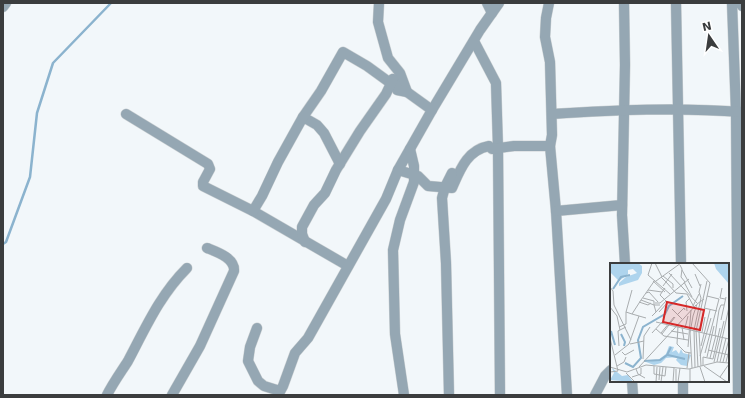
<svg xmlns="http://www.w3.org/2000/svg" width="745" height="398" font-family="'DejaVu Sans',sans-serif">
<style>
.lines{fill:none;stroke-linecap:round;stroke-linejoin:round}
.stream{stroke:#8bb3ce;stroke-width:2.5}
.minor-casing{stroke:#cdd2d4;stroke-width:11}
.minor{stroke:#95a7b3;stroke-width:10}
.inset-river{fill:none;stroke:#8bb3ce;stroke-width:2}
.inset-road{fill:none;stroke:#a9adaf;stroke-width:1}
.view{fill:#d62828;fill-opacity:0.15;stroke:#d62828;stroke-width:2}
.inset-edge{fill:none;stroke:#3b3d3e;stroke-width:2}
</style>
<rect width="100%" height="100%" fill="#f2f7fa"/>
<g class="lines">
<polyline class="stream" points="3,244 6,242 30,177 37,113 53,63 111,3"/>
<g class="minor-casing">
<g id="minor">
<polyline points="379,3 378,22 388,58 400,73 407,92"/>
<polyline points="487,3 492,13"/>
<polyline points="549,3 546,18 545,37 550,62 552,135 550,146 556,211 567,395"/>
<polyline points="624,3 625,65 622,215 625,264"/>
<polyline points="676,3 681,264"/>
<polyline points="732,3 736,112 738,395"/>
<polyline points="740,3 742,6"/>
<polyline points="3,7 6,3"/>
<polyline points="474,41 496,83 498,148 500,395"/>
<polyline points="126,114 208,164 210,169 203,182 203,186 253,211 348,266"/>
<path d="M552,114C615,110 678,107 742,112"/>
<polyline points="303,117 317,125 324,133 340,164"/>
<path d="M398,170L418,176L428,186L452,188C460,170 467,150 489,146L492,149L514,146H550"/>
<polyline points="253,211 262,196 278,162 303,117 321,91 343,52 367,66 389,82 393,79 397,90 407,92 432,110"/>
<polyline points="556,211 622,205"/>
<polyline points="305,242 302,234 302,227 314,205 325,193 336,170 360,131 386,94 393,79"/>
<polyline points="257,328 250,347 248,361 258,381 264,386 280,391"/>
<polyline points="632,381 633,395"/>
<polyline points="683,381 683,395"/>
<path d="M107,395C113,383 121,372 128,361C146,327 160,295 187,268"/>
<path d="M172,395L200,346L234,271C235,258 217,252 207,248"/>
<polyline points="278,395 283,386 295,353 308,338 317,322 386,199 398,170 432,110 480,30 499,3"/>
<polyline points="404,395 395,334 393,250 400,220 414,182 414,166 410,149"/>
<polyline points="449,395 446,263 442,198 445,187 452,173"/>
<polyline points="595,395 605,376 611,370"/>
</g>
</g>
<use href="#minor" class="minor"/>
</g>
<g transform="translate(610 263)">
<rect width="119" height="119" fill="#f2f7fa"/>
<path d="M104,0H119V21L106,6Z" fill="#aed4ed"/>
<path d="M59,83L64,84L62,89L66,87L69,91L71,86L73,90L81,92L77,103L71,102L66,97L68,94L56,95L51,100L44,102L36,99L48,97L56,91Z" fill="#aed4ed"/>
<path d="M0,0H28L32,3V10L28,17L9,23V20L16,14L27,10L23,6L18,7V11L9,18L0,9ZM2,105L12,113L18,112L23,119L0,117L4,110Z" fill="#aed4ed"/>
<path class="inset-river" d="M3,26L11,14L20,12M1,68L5,82M11,71L15,79L14,83M58,92L75,96M34,98L50,97L57,92L61,84M15,100L23,104L31,95L28,77L33,64L55,51L59,43L73,33"/>
<path class="inset-road" d="M42,0L38,12L60,31M45,0L52,14M82,0L100,20L89,69L91,103M70,2L72,6L71,14L75,19M72,7L82,25M59,10L87,40M62,11L56,19L66,30L77,31L84,44M85,11L90,23M53,13L63,21V25M51,14L56,19L53,23M43,18L55,29M46,18L71,0M74,19L82,34M0,24L3,28L4,42L21,77M112,25L110,35L115,36M38,27L52,29M36,30L39,29L48,39M31,37L22,51L36,55M31,37L45,17M31,37L44,42V38L33,35M29,39L38,42L41,40M45,40H50L79,16M83,43L89,31M0,44L7,53L10,67M94,45L107,48M62,46L72,56M77,48L76,39L80,35M46,49L56,38L50,32L55,25M49,49L58,39M22,51L16,49L22,27M67,52L74,45L75,47M42,53L46,49L44,42H50M111,57L116,34M46,59L119,76M68,63L67,81L75,89L81,90M9,64L16,61V49M72,64L74,77M75,65L78,53M46,66L54,73L78,77M84,67L91,35L89,29L91,21M84,67L85,104M61,68L78,71M92,69L95,54M42,70L52,59M51,70L64,54M52,71L65,54M105,72L109,47L111,42H114M0,75L8,108L0,109M20,81L34,78M9,83L8,68L16,64M91,83L100,47M78,84L81,47M98,87L119,92M12,89L15,92L24,87M95,90L109,36L97,33M5,92L19,81L29,53M90,93L101,55M97,94L104,63M100,95L106,72M33,96L34,73L40,64M103,96L110,65M104,99L114,58M107,99L119,44M110,99L116,75M113,99L119,76M116,99L119,87M93,102V94L103,96M7,103L14,99L16,94M44,103V111L55,113L56,104M94,103L117,119M0,104L17,109L36,102L79,106L107,99L119,100M29,104L86,42M88,104L86,68L97,18M90,104L95,119M77,105L79,90M82,105L80,70L83,53L87,41L94,36M26,106L28,111L35,115M80,106V119M16,110L25,119M22,114L31,111V105M110,114L119,101M49,117L50,104M46,119L47,104M51,119L53,104M63,119L64,105M66,119V106M68,119L70,105"/>
<path class="view" d="M57,39L94,47L90,67L53,59Z"/>
<rect width="119" height="119" class="inset-edge"/>
</g>
<rect width="745" height="398" fill="none" stroke="#3b3d3e" stroke-width="8"/>
<g transform="translate(709 36) rotate(347)" stroke="#ffffff" stroke-width="3" paint-order="stroke">
<path d="M0-3L7 15L0 10L-7 15Z" fill="#3b3d3e"/>
<text y="-6" font-size="11" font-weight="bold" text-anchor="middle" fill="#3b3d3e">N</text>
</g>
</svg>
